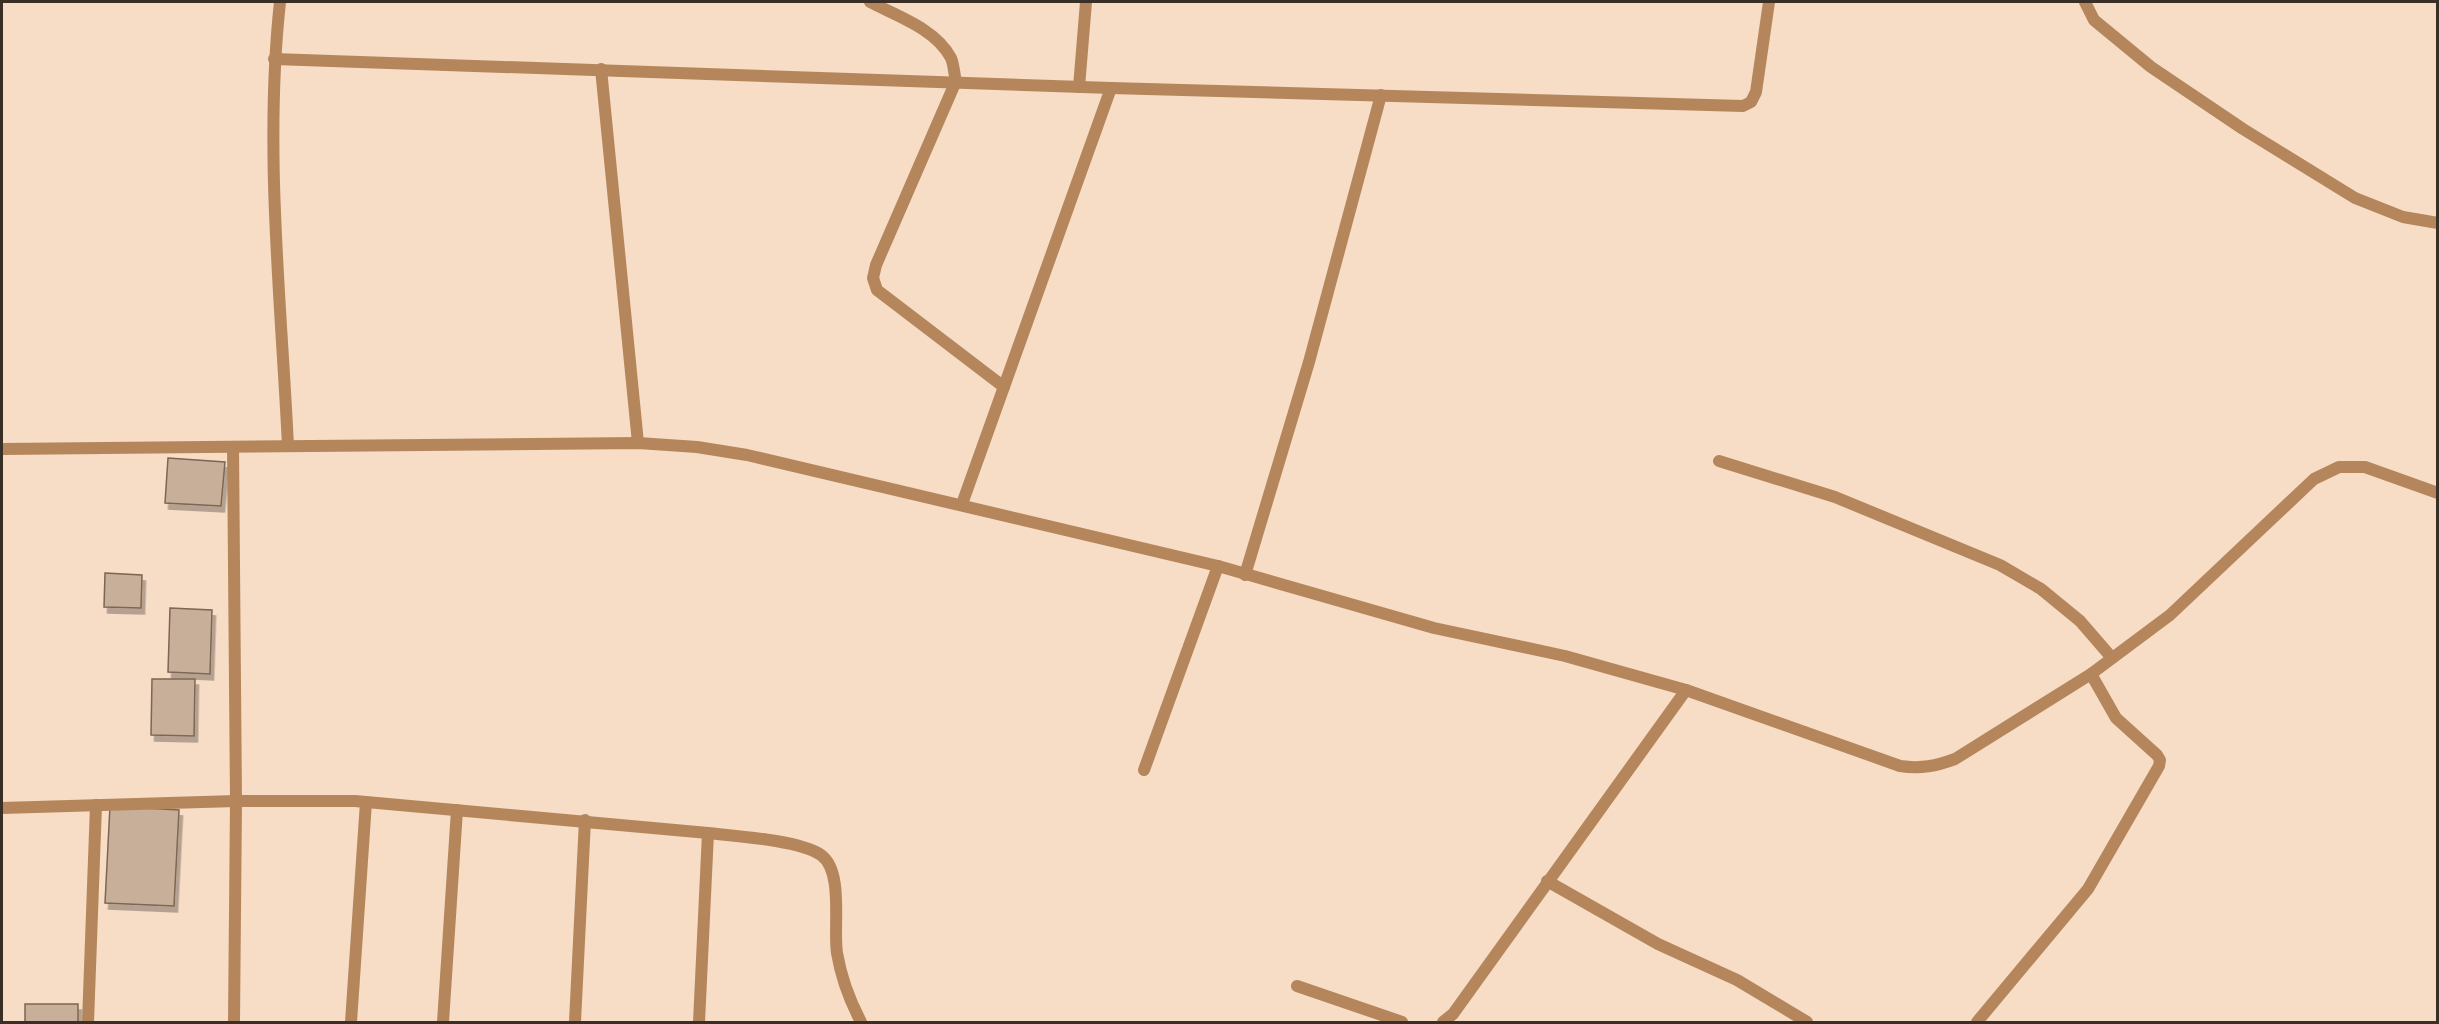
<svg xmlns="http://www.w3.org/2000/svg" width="2439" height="1024" font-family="'PT Sans',sans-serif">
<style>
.building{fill:#c8af99;stroke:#7d6652;stroke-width:1.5;filter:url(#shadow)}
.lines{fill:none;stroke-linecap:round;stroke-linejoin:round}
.minor{stroke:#b5865b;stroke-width:12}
</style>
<defs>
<filter id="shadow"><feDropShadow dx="3.5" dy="6" stdDeviation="0" flood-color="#0004"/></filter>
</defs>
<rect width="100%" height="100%" fill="#f7dcc6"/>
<g class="building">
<polygon points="168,458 225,462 221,506 165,503"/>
<polygon points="105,573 142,575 141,608 104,607"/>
<polygon points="170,608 212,610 210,674 168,672"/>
<polygon points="152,679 195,679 194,736 151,735"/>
<polygon points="110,806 179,810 174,906 105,903"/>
<rect x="25" y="1004" width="53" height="18"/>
</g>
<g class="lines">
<g class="minor">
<path d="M280,2C264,149 281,299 288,446"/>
<path d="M870,2C897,16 936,29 951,58C954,65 954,74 956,81L876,265L873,278L877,290L1004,387"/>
<polyline points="2085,2 2094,20 2151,67 2243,129 2355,198 2403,217 2438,223"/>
<polyline points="274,59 1111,88 1743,106 1751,102 1756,92 1769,2"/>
<polyline points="601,69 638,443"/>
<polyline points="1079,87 1086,2"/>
<polyline points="233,447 236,801 234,1022"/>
<path d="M2,449L638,443L697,447L747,455L1218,566L1434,628L1565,656L1686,690L1900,766C1921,769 1936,766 1955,759L2091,674L2170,615L2314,479L2339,467H2365L2438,493"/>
<polyline points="1719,461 1835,497 2000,565 2041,589 2080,621 2112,658"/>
<polyline points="962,504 1111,88"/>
<polyline points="1245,575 1309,362 1381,95"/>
<polyline points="1144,770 1218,566"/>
<path d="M2,808L236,801H355L708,833C735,836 799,840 821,855C844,871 833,928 837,953C841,977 850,1001 861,1022"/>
<polyline points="1547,881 1658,944 1737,980 1807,1022"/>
<polyline points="1297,986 1402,1022"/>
<polyline points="88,1022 96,805"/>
<polyline points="351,1022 366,802"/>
<polyline points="443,1022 457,810"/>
<polyline points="575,1022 585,820"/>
<polyline points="699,1022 708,833"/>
<polyline points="1443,1022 1453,1014 1686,690"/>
<polyline points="1977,1022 2088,889 2159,766 2160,760 2157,755 2116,718 2091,674"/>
</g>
</g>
<rect width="2439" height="1024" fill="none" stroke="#392f26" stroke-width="6"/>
</svg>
